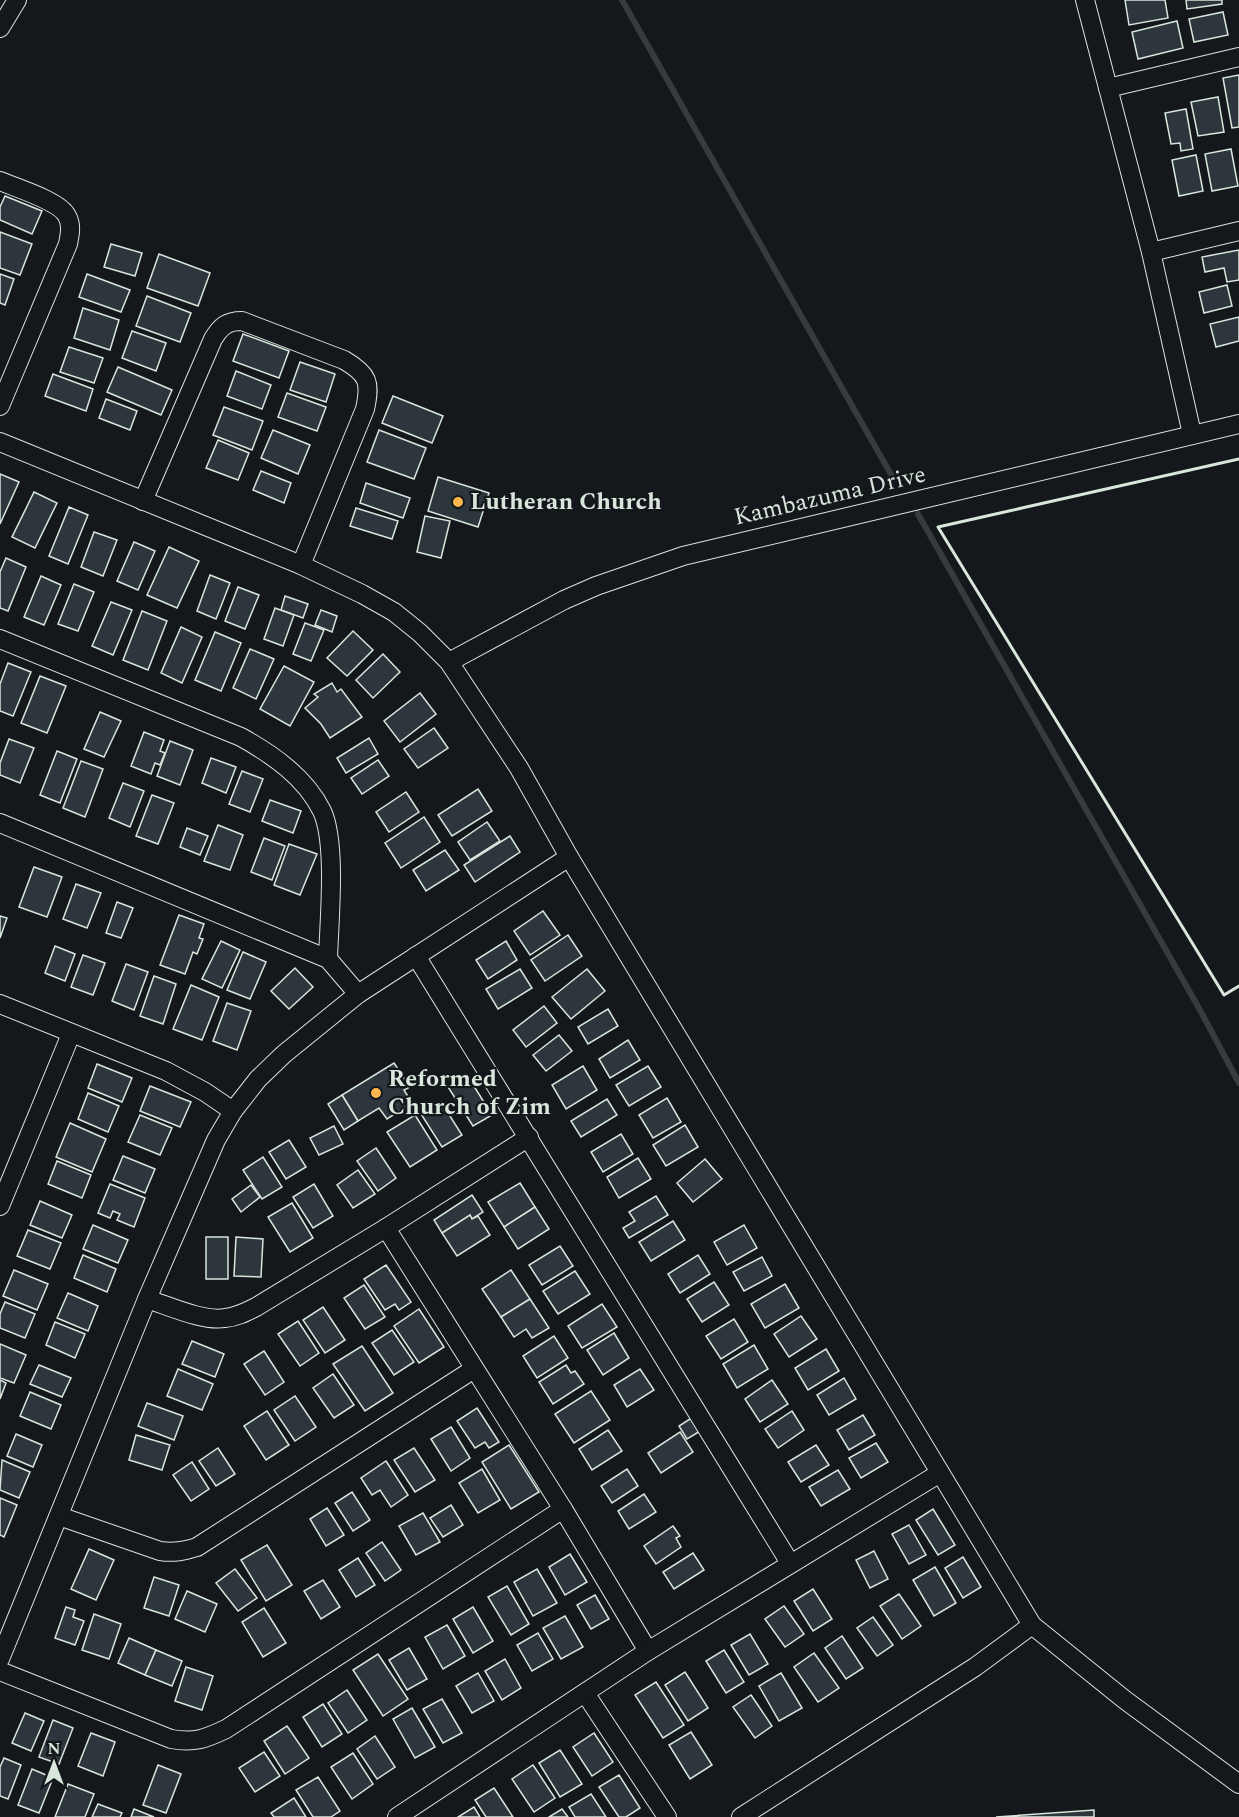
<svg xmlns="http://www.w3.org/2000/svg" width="1239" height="1817" font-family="Spectral,serif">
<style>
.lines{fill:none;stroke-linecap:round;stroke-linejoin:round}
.stream{stroke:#363b3e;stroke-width:6}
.building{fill:#2c363c;stroke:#d8e6dc;stroke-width:1.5}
.minor-casing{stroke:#d8e6dc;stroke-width:20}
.minor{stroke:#14181c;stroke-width:18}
.wall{stroke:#d8e6dc;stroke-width:3}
.poi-dot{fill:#ffb74d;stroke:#14181c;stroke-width:2}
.labels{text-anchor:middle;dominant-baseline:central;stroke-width:4.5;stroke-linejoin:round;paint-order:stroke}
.street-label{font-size:24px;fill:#d8e6dc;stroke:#14181c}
.poi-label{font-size:24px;font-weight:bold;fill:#d8e6dc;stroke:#14181c;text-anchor:start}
</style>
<rect width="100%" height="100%" fill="#14181c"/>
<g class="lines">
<g class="stream">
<polyline points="622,0 893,478"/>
<polyline points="918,514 1200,1010 1239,1083"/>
</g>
</g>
<g class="building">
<polygon points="1125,0 1165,0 1168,18 1129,25"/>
<polygon points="1186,0 1222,0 1222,4 1187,9"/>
<polygon points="1223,12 1228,35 1194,42 1189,19"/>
<polygon points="1177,21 1183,48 1138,59 1132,32"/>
<polygon points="1239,75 1239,127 1232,128 1223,78"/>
<polygon points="1218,97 1224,132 1198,136 1191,102"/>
<polygon points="1186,109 1193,149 1181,151 1180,143 1171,144 1165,113"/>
<polygon points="1231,149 1238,186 1212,191 1205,154"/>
<polygon points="1196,155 1203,191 1179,196 1172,160"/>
<polygon points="5,196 42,211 32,234 0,220 0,207"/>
<polygon points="0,232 32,244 20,275 0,268"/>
<polygon points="111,244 142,253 135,276 104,267"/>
<polygon points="1239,250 1239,280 1227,282 1224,268 1205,272 1202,257"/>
<polygon points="159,254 210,273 198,306 147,288"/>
<polygon points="0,274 14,279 5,305 0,303"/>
<polygon points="87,274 130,290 121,312 79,297"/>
<polygon points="1227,285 1232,306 1204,313 1199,292"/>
<polygon points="147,296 191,313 180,342 136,326"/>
<polygon points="83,308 119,320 110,350 74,338"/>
<polygon points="1239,317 1239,341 1216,347 1210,324"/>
<polygon points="132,331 166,343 156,371 122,358"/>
<polygon points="243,334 289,351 279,378 233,361"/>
<polygon points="69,347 103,358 94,383 60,372"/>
<polygon points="300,362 335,374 326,402 290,390"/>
<polygon points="118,367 172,390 161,415 107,392"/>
<polygon points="236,371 271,385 262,409 227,396"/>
<polygon points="53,374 93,389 86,411 45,396"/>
<polygon points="287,393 326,407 317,431 278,417"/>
<polygon points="393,396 443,416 432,443 382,423"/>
<polygon points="106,399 137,411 130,430 99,418"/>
<polygon points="224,407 263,421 252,450 213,435"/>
<polygon points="273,430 310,445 298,474 261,458"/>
<polygon points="379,430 426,448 414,479 367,462"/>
<polygon points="218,440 249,453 238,480 206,468"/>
<polygon points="261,471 291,483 284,503 253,490"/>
<polygon points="0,474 19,482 0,524"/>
<polygon points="438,477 489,493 478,527 428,511"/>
<polygon points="366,483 410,498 403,518 360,503"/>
<polygon points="34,492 57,503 35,548 12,537"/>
<polygon points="69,507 88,515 68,564 49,556"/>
<polygon points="356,508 398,521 392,539 350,526"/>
<polygon points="425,516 450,521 441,558 417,552"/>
<polygon points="94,532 117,540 103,576 81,567"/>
<polygon points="134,542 155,551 138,590 117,581"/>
<polygon points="169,547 199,561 177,608 147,595"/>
<polygon points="6,558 26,567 8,611 0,608 0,572"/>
<polygon points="210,575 230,583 216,619 197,611"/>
<polygon points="41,576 61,585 44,625 24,617"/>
<polygon points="74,584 94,592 78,631 58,624"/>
<polygon points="238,587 259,595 245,629 225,621"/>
<polygon points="285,596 308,604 303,618 281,610"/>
<polygon points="111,602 132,610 113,655 92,646"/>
<polygon points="275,608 294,615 283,646 264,639"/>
<polygon points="321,610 337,616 332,632 315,625"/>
<polygon points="142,611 167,621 148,670 123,660"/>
<polygon points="305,623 324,630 311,661 293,654"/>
<polygon points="181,627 202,637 182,683 161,673"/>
<polygon points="353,631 373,650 347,676 327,658"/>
<polygon points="215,632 241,643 221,691 195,680"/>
<polygon points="250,649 274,659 256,699 233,688"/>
<polygon points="383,654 400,672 373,698 356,680"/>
<polygon points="8,663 31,672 13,716 0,711 0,684"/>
<polygon points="284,666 314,682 290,726 260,709"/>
<polygon points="40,676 66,686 47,733 21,723"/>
<polygon points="332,683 337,692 341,689 362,717 330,738 321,724 305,708 318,697 314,694"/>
<polygon points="420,693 436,714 400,742 384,721"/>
<polygon points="100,712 121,721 104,757 84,749"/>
<polygon points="434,728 448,748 418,768 404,749"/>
<polygon points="144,732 164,740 160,751 165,753 160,765 155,763 151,774 131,766"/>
<polygon points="369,738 378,754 346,773 337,758"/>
<polygon points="9,739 34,748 20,783 0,775 0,763"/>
<polygon points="170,741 193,750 180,785 157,776"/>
<polygon points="57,751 77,759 60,803 40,795"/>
<polygon points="211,758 236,767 226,793 202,783"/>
<polygon points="378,760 389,776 362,794 351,778"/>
<polygon points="81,761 103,769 85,817 63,808"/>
<polygon points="242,771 263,779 250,812 229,804"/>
<polygon points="123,783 144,791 130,827 109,818"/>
<polygon points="478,789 492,811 452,836 438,815"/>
<polygon points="406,792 419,812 389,832 376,812"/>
<polygon points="152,795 174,803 158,844 136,836"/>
<polygon points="270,800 301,811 293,833 262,821"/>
<polygon points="424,817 440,842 401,868 385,843"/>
<polygon points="487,822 500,841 470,860 458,842"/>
<polygon points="218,825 243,835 230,870 204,861"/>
<polygon points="187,828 208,836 200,855 180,847"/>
<polygon points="510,836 520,852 475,882 464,865"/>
<polygon points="264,838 285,846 272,880 251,872"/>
<polygon points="289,844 317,854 300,895 274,885"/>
<polygon points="445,850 459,870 426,891 413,870"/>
<polygon points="34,867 62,877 47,917 19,907"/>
<polygon points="76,884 101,893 87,928 63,919"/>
<polygon points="117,902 133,908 121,938 106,933"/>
<polygon points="543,911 560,935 530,955 514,931"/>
<polygon points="179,915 204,924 199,938 203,939 197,954 193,952 185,974 160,965"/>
<polygon points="0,916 7,918 0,938"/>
<polygon points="568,935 582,956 545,981 531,960"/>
<polygon points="221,941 240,950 222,988 202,979"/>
<polygon points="506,941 517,960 488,979 476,960"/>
<polygon points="55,946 75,954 65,981 45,973"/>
<polygon points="243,952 266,962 250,999 227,990"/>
<polygon points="83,955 105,963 93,995 71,987"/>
<polygon points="126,964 148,972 134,1010 112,1001"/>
<polygon points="295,968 313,987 289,1009 271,991"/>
<polygon points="520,969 532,988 498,1009 486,989"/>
<polygon points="587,969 605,991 571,1019 552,997"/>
<polygon points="154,976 176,984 163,1024 140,1016"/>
<polygon points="191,985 219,997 202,1040 173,1029"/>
<polygon points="227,1003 251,1011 237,1050 213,1041"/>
<polygon points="544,1006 557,1023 526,1047 513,1030"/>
<polygon points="608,1009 618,1026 588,1044 578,1027"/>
<polygon points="559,1035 572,1051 546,1071 533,1055"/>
<polygon points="628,1040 640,1060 610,1078 599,1059"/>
<polygon points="394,1063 410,1087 404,1090 412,1103 387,1119 379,1108 358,1121 342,1095"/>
<polygon points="97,1064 132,1078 122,1102 88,1088"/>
<polygon points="583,1066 597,1090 566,1109 552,1085"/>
<polygon points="648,1066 661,1087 629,1106 616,1085"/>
<polygon points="467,1075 492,1115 473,1126 448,1087"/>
<polygon points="150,1086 191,1102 180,1127 140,1111"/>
<polygon points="88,1093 119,1106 108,1132 78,1119"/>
<polygon points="342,1095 358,1121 344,1130 328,1104"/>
<polygon points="667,1098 681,1122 653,1138 639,1115"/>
<polygon points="607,1099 617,1115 581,1137 571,1121"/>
<polygon points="441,1102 462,1135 442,1147 421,1114"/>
<polygon points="140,1115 172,1128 160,1155 128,1142"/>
<polygon points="415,1115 437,1150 410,1167 387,1132"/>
<polygon points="70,1123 106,1139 92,1172 56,1157"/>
<polygon points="685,1125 698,1147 666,1166 653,1145"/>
<polygon points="334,1126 343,1144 319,1155 310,1138"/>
<polygon points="621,1134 633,1154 603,1172 591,1152"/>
<polygon points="289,1140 306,1167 286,1179 269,1152"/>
<polygon points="376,1148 396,1178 378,1191 357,1161"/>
<polygon points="123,1156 155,1169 145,1193 113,1180"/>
<polygon points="263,1157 282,1187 262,1199 243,1170"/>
<polygon points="638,1158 651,1179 619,1198 607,1177"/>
<polygon points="705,1159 722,1179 693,1202 677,1183"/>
<polygon points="57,1161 91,1175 82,1198 48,1184"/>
<polygon points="358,1170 375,1194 353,1208 337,1185"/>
<polygon points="520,1183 535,1207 504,1227 488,1202"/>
<polygon points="110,1184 145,1198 134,1227 117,1220 120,1214 113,1211 110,1218 98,1213"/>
<polygon points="314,1184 333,1216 313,1228 293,1197"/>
<polygon points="251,1185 260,1197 241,1212 232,1199"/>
<polygon points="472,1195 483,1212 472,1219 470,1215 442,1233 434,1220"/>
<polygon points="656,1196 668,1215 629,1238 623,1228 635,1221 629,1212"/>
<polygon points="40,1201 72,1215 62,1238 30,1225"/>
<polygon points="292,1203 313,1238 290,1252 268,1217"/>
<polygon points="535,1207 549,1229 518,1249 504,1227"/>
<polygon points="470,1215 472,1219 478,1216 490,1235 457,1256 442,1233"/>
<polygon points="673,1221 685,1240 651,1261 639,1242"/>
<polygon points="93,1225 128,1240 118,1263 83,1249"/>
<polygon points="744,1225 757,1248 727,1265 714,1242"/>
<polygon points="28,1230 61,1243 50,1269 17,1256"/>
<rect x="206" y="1237" width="22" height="42"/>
<polygon points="236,1237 263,1239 261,1277 234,1276"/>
<polygon points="560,1246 573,1266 542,1285 529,1265"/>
<polygon points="83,1255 116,1269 107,1292 74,1278"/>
<polygon points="698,1255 710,1274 680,1293 668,1274"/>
<polygon points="762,1257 772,1276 744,1291 733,1272"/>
<polygon points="386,1265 411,1302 399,1310 395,1304 385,1310 364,1279"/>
<polygon points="14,1270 48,1284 37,1310 3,1296"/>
<polygon points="511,1270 530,1299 501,1317 482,1289"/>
<polygon points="575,1271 590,1294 558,1314 543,1291"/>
<polygon points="714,1282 729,1305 702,1322 687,1299"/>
<polygon points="785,1284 799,1308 765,1328 751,1304"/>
<polygon points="364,1285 385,1317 365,1329 344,1298"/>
<polygon points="68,1293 98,1306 88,1331 57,1318"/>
<polygon points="530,1299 549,1328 532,1338 526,1329 514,1337 501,1317"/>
<polygon points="5,1302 35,1314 25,1338 0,1328 0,1314"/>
<polygon points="602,1304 617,1327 582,1348 568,1326"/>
<polygon points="323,1307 345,1340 325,1353 303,1320"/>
<polygon points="419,1309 444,1347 419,1363 394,1326"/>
<polygon points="801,1316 817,1339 789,1357 774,1334"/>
<polygon points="734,1319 748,1342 721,1359 706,1336"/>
<polygon points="298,1321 319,1353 300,1366 278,1334"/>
<polygon points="55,1322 85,1334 75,1358 46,1345"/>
<polygon points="392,1330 414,1362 394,1375 372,1343"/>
<polygon points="614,1333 629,1358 603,1375 587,1350"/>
<polygon points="554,1336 568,1358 537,1378 523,1356"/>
<polygon points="192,1341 224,1354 215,1377 182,1364"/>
<polygon points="0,1344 26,1355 14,1383 0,1378"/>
<polygon points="754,1345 768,1369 737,1388 723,1364"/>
<polygon points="362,1346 393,1393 365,1411 333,1364"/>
<polygon points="826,1349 839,1371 808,1390 795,1368"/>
<polygon points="264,1351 284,1382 265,1395 244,1364"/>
<polygon points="39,1365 71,1378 62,1397 30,1384"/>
<polygon points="566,1365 571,1373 575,1371 584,1384 553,1404 539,1382"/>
<polygon points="178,1369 213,1384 202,1410 167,1396"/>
<polygon points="640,1369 654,1390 627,1407 614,1385"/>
<polygon points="333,1374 354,1405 334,1418 313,1388"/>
<polygon points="844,1378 856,1399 829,1415 817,1395"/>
<polygon points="0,1380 6,1383 0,1399"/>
<polygon points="772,1380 788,1404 760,1422 745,1399"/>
<polygon points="591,1391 610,1420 574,1443 555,1414"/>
<polygon points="30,1392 61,1405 51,1429 20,1416"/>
<polygon points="295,1396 316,1427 295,1441 274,1410"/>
<polygon points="147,1403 183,1416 174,1440 138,1426"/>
<polygon points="477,1408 499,1442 489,1448 485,1442 475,1448 457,1421"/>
<polygon points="267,1411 289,1445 266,1460 244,1426"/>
<polygon points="792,1411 804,1430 778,1448 765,1429"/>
<polygon points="863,1415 875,1435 849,1450 837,1430"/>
<polygon points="693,1417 702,1430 687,1439 679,1426"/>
<polygon points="451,1427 470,1458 451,1471 431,1439"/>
<polygon points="608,1430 622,1451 592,1470 579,1449"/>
<polygon points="680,1432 693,1452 661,1473 648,1453"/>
<polygon points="16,1434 42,1445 33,1467 7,1456"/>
<polygon points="136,1435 170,1445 162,1470 129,1460"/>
<polygon points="876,1443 888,1462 861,1478 849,1458"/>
<polygon points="509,1445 539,1492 511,1509 482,1462"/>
<polygon points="816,1445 829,1465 801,1482 788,1462"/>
<polygon points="218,1448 235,1474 216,1486 199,1461"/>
<polygon points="414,1448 435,1480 415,1492 394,1460"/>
<polygon points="2,1460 30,1472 19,1498 0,1490"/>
<polygon points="386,1461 408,1495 391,1507 380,1490 372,1495 361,1478"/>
<polygon points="192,1462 209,1489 191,1501 173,1475"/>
<polygon points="482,1469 500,1500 478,1513 459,1483"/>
<polygon points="627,1469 638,1486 612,1503 601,1486"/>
<polygon points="838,1470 850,1489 821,1506 809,1487"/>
<polygon points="352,1492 370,1520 353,1531 335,1503"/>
<polygon points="644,1494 656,1512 629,1529 618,1511"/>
<polygon points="0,1498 17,1505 4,1537 0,1535"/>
<polygon points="451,1505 463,1525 443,1537 430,1518"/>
<polygon points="327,1508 344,1535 326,1546 310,1519"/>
<polygon points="933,1509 955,1545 938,1555 916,1520"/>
<polygon points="423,1513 440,1542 416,1555 399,1526"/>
<polygon points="909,1525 926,1555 909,1564 892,1534"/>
<polygon points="673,1526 680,1536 676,1538 681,1547 656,1564 644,1546"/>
<polygon points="382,1542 401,1570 385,1581 366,1553"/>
<polygon points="267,1545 292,1585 266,1601 241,1560"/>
<polygon points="89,1549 114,1560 96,1600 71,1589"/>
<polygon points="874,1551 888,1579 870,1588 856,1560"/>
<polygon points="693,1553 704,1570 674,1589 663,1572"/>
<polygon points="570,1554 587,1582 565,1595 549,1567"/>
<polygon points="963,1557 981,1587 963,1598 945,1568"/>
<polygon points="358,1558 375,1585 356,1597 339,1570"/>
<polygon points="935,1567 956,1603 934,1616 913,1580"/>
<polygon points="235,1569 257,1598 238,1611 216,1583"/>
<polygon points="537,1569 557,1603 533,1616 514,1582"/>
<polygon points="154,1577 179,1585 169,1616 144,1608"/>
<polygon points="323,1580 340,1607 321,1619 304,1591"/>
<polygon points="507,1586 529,1624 511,1635 488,1597"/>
<polygon points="813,1589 832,1619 813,1631 794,1601"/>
<polygon points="187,1591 217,1604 205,1632 175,1619"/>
<polygon points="899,1594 921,1626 902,1639 880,1606"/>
<polygon points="595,1595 609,1619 591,1629 577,1605"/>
<polygon points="784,1606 804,1634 785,1647 765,1619"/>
<polygon points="66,1607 75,1610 73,1617 84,1621 75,1645 55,1638"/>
<polygon points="473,1607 493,1641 473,1653 453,1619"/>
<polygon points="264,1608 286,1643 263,1657 242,1622"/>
<polygon points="94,1614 121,1624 109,1659 82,1650"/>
<polygon points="565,1616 583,1647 561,1659 543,1628"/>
<polygon points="873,1617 893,1645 877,1656 857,1628"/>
<polygon points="447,1625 465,1656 443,1669 425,1637"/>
<polygon points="538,1633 553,1659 532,1671 517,1645"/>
<polygon points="750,1634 768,1664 749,1675 731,1645"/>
<polygon points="842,1636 863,1668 846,1679 825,1648"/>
<polygon points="129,1638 156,1650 145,1675 118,1663"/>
<polygon points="409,1648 427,1679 407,1690 389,1660"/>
<polygon points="156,1650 182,1661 172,1686 145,1675"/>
<polygon points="724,1650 744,1682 726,1693 706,1661"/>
<polygon points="814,1653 839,1688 818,1702 794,1667"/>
<polygon points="378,1654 408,1699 383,1716 353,1670"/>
<polygon points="505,1659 521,1688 502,1700 485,1671"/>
<polygon points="186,1667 213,1676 202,1710 175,1701"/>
<polygon points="685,1672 708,1708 688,1721 665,1685"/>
<polygon points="478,1673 494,1701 472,1713 456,1686"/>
<polygon points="781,1673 802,1708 779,1721 759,1686"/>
<polygon points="656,1682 684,1725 663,1738 635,1695"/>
<polygon points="347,1690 367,1720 348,1733 328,1703"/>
<polygon points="751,1695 772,1726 755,1738 733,1707"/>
<polygon points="442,1699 462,1733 443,1743 423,1709"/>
<polygon points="323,1704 342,1734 322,1747 303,1717"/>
<polygon points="412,1708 435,1747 415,1758 393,1719"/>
<polygon points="25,1713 44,1721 31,1751 12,1743"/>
<polygon points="53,1720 73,1728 59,1764 39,1757"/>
<polygon points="287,1726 309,1758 285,1774 264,1741"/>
<polygon points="691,1732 712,1765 690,1779 669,1745"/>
<polygon points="91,1733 115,1742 103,1776 78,1766"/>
<polygon points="594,1733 613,1762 592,1776 573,1747"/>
<polygon points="375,1736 395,1767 377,1779 357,1749"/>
<polygon points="560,1750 582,1784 560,1797 539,1763"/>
<polygon points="264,1752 280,1776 255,1792 239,1768"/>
<polygon points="353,1753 373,1784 352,1799 331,1767"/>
<polygon points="4,1758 21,1765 8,1799 0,1796 0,1767"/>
<polygon points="158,1765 181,1774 166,1813 143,1805"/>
<polygon points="533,1765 555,1798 534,1812 512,1779"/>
<polygon points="32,1769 53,1778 39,1813 18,1805"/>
<polygon points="619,1775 640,1808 626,1817 619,1817 599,1787"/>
<polygon points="318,1777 340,1811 331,1817 313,1817 296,1790"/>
<polygon points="68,1784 94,1794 85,1817 55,1817"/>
<polygon points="494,1788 513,1817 486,1817 475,1800"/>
<polygon points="591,1794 606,1817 575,1817 569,1807"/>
<polygon points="294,1798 306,1817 274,1817 271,1813"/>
<polygon points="98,1804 122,1813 120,1817 92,1817"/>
<polygon points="474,1807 480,1817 458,1817"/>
<polygon points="134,1809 154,1817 131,1817"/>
<polygon points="562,1809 568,1817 549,1817"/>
<polygon points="1094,1810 1094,1817 996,1817"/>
</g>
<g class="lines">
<g class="minor-casing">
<g id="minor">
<polyline points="1085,0 1151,252 1192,434"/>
<polyline points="0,28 17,0"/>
<polyline points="1108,88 1239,57"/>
<path d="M0,181C16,188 60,201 67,216C72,225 70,234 68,244L0,406"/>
<polyline points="1151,252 1239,231"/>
<polyline points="0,442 301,565 362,594 394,612 420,633 449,662 519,768 569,857 1032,1625 1125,1700 1239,1784"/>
<path d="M143,501L213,339C221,326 227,321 242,321L344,360C368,374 371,382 365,409L301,565"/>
<path d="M0,639L241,737C273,755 305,777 322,811C337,843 329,922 328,959"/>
<polyline points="449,662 564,600 596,586 683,556 1239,424"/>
<polyline points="0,823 328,959 358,994"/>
<polyline points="416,956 790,1563"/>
<polyline points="0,1004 166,1071 205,1092 233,1111"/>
<polyline points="0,1206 71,1034"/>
<polyline points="386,1228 563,1509 648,1651"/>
<path d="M147,1299C169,1306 204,1322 225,1318C237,1317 246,1312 256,1307L386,1228L529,1137"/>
<path d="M59,1516L160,1551C174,1553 184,1551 197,1547L474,1369"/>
<polyline points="0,1659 147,1299 216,1140 233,1111 258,1079 284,1054 358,994 569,857"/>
<path d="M0,1671L171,1739C195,1743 205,1739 226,1729L563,1509"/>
<polyline points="585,1693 667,1817"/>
<polyline points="397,1817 648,1651 940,1473"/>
<polyline points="741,1817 975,1667 1032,1625"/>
</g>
</g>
<use href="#minor" class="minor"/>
<polyline class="wall" points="1239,459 938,527 1224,995 1239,986"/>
</g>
<g class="poi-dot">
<circle cx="458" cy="502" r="6"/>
<circle cx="376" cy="1093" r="6"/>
</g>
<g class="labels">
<g class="street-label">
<text transform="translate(830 496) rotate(-13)">Kambazuma Drive</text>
</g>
<g class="poi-label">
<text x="470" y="502">Lutheran Church</text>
<text x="388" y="1079">Reformed<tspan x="388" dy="28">Church of Zim</tspan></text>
</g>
</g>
<g transform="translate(54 1763)" stroke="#14181c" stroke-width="4.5" paint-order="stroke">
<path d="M0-4.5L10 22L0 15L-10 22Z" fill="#d8e6dc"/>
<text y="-9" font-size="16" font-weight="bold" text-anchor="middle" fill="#d8e6dc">N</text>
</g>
</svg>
